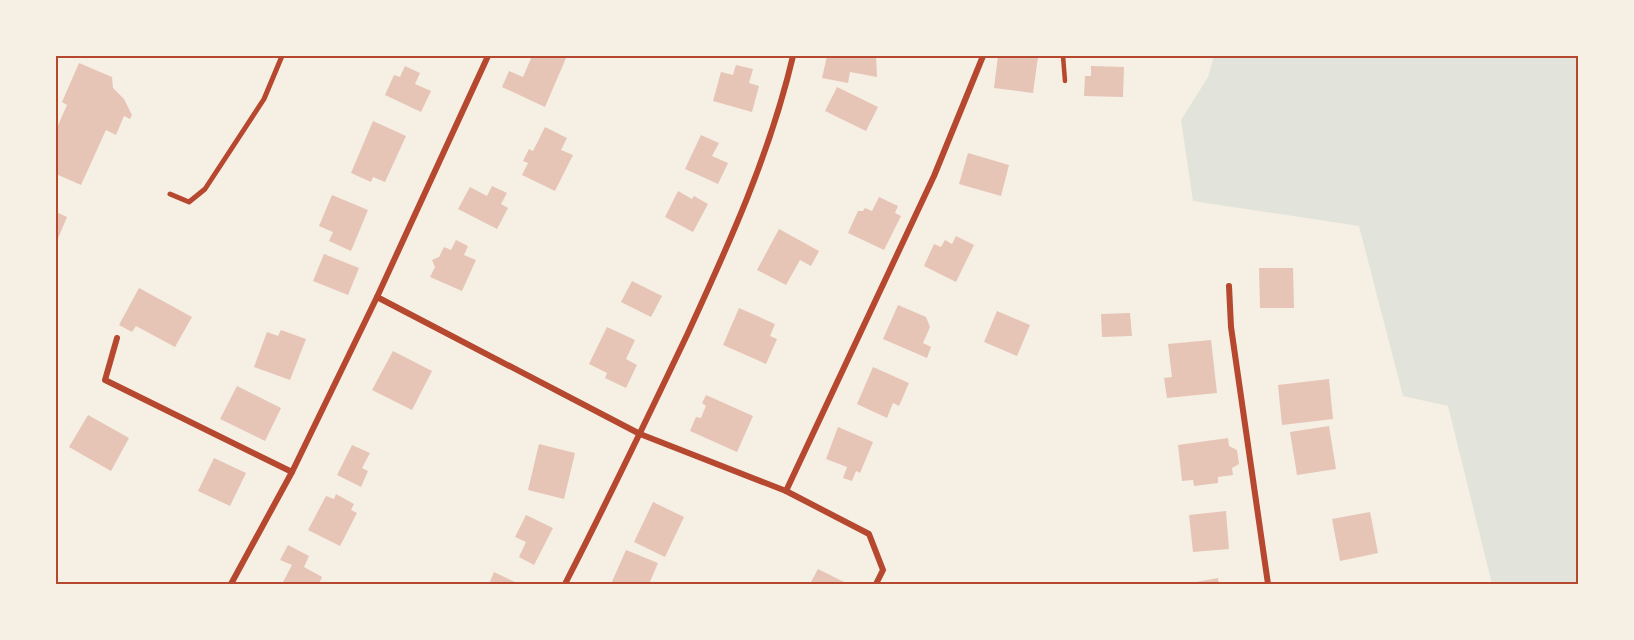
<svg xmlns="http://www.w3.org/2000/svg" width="1634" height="640" font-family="Raleway,sans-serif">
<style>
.green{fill:#e2e4dc}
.building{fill:#e6c5b7}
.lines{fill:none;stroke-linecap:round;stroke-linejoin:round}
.service{stroke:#b5482f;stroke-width:4.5}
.pedestrian{stroke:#b5482f;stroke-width:5}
.minor{stroke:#b5482f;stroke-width:6}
.neatline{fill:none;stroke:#b5482f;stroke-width:2}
</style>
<rect width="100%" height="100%" fill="#f6efe4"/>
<polygon class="green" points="1214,56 1578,56 1578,584 1492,584 1448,406 1403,396 1359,226 1193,201 1181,120 1208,77"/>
<g class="building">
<polygon points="532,56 561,56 566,58 545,107 502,87 509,71 523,77"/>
<polygon points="827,56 876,56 877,77 850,72 848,83 822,78"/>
<polygon points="998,56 1038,57 1033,93 994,88"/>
<polygon points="79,63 112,77 113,88 124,99 132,115 130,119 124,116 116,135 106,130 81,185 56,174 56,130 67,105 62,102"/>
<polygon points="736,65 753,69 749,83 759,86 752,112 713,101 721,72 733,75"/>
<polygon points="405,66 420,73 415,84 431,91 421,112 385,95 394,75 400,77"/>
<polygon points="1091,66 1124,67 1123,97 1084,96 1085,76 1091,76"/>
<polygon points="837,87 878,107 866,131 825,111"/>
<polygon points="373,121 406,136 385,182 373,177 371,182 351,173"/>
<polygon points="545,127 567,138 561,150 573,155 555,191 522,175 528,163 523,161 529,149 533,151"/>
<polygon points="701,135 719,143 712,156 728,163 718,184 685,169"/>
<polygon points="968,153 1009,165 1001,196 959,184"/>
<polygon points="492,186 507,193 501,204 508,208 497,229 458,209 470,187 487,196"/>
<polygon points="678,191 692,199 694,196 708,204 693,232 665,217"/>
<polygon points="332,195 368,210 351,251 329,241 333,232 319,226"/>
<polygon points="879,197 898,206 895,213 901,216 884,250 848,233 858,211 863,211 865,208 872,211"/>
<polygon points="56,212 67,217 56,243"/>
<polygon points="779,229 819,251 811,266 800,260 786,285 757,270"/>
<polygon points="956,236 974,245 956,282 924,266 934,244 941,247 945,240 952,244"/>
<polygon points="456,240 468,246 464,255 476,260 462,291 430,277 435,267 432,260 439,257 444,247 451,250"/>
<polygon points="324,254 359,268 348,295 313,281"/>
<polygon points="1259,268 1293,268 1294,308 1260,308"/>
<polygon points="632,281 662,296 651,317 621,302"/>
<polygon points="139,288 192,317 175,347 136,326 132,332 119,325"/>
<polygon points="898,305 926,317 930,327 923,343 931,347 927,358 883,339"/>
<polygon points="739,308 775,324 770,336 777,339 766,364 723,345"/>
<polygon points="997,311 1030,325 1017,356 984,342"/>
<polygon points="1130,313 1132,336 1102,337 1101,314"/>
<polygon points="607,327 635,340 626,359 637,365 626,388 605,378 607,373 589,364"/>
<polygon points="281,330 306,339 290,380 254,367 267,332 278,336"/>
<polygon points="1211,340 1217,393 1167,398 1164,378 1172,377 1168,344"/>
<polygon points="393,351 432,371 412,410 372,390"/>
<polygon points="873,367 909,383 899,406 893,403 887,418 857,404"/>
<polygon points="1329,379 1333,419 1282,425 1278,385"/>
<polygon points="237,386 281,408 265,441 220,419"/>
<polygon points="706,395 753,416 737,452 690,431 696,417 701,418 706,406 702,403"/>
<polygon points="88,415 129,438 111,471 69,447"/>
<polygon points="1329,426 1336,469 1297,475 1290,432"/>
<polygon points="838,427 873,442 860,473 856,471 852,481 843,478 847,467 826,459"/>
<polygon points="1228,438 1229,446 1237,450 1239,464 1232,468 1233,475 1218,477 1218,483 1194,486 1193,480 1182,481 1178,445"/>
<polygon points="539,444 575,453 564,499 528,490"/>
<polygon points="352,445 370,453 362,468 368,471 361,487 337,475"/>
<polygon points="214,458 246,473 230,506 198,491"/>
<polygon points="336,494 354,504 351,510 357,513 340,546 308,530 326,496 334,499"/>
<polygon points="653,502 684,517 665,557 634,542"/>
<polygon points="1226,511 1229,549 1193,552 1189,515"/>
<polygon points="1370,512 1378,553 1340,561 1332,519"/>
<polygon points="526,515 553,528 534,565 519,557 526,542 515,537"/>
<polygon points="288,545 309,556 304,567 322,577 319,584 282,584 292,565 280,560"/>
<polygon points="626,550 658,563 649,584 611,584"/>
<polygon points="818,569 848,584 810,584"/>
<polygon points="494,572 519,584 489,584"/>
<polygon points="1218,578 1219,584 1191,584 1191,583"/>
</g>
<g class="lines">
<polyline class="service" points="1063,56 1065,81"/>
<polyline class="pedestrian" points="170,194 189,202 205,189 264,99 282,56"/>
<g class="minor">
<polyline points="1229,286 1231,327 1268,584"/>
<polyline points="377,297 640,434 786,491 869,534 883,570 876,584"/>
<polyline points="117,338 105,380 292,472"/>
<polyline points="786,491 934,176 983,56"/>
<polyline points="231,584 292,472 377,297 488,56"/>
<path d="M565,584C607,502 647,419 687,335C729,244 770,154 793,56"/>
</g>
</g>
<rect width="1634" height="640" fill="none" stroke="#f6efe4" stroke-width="114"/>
<rect x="57" y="57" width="1520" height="526" class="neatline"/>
</svg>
